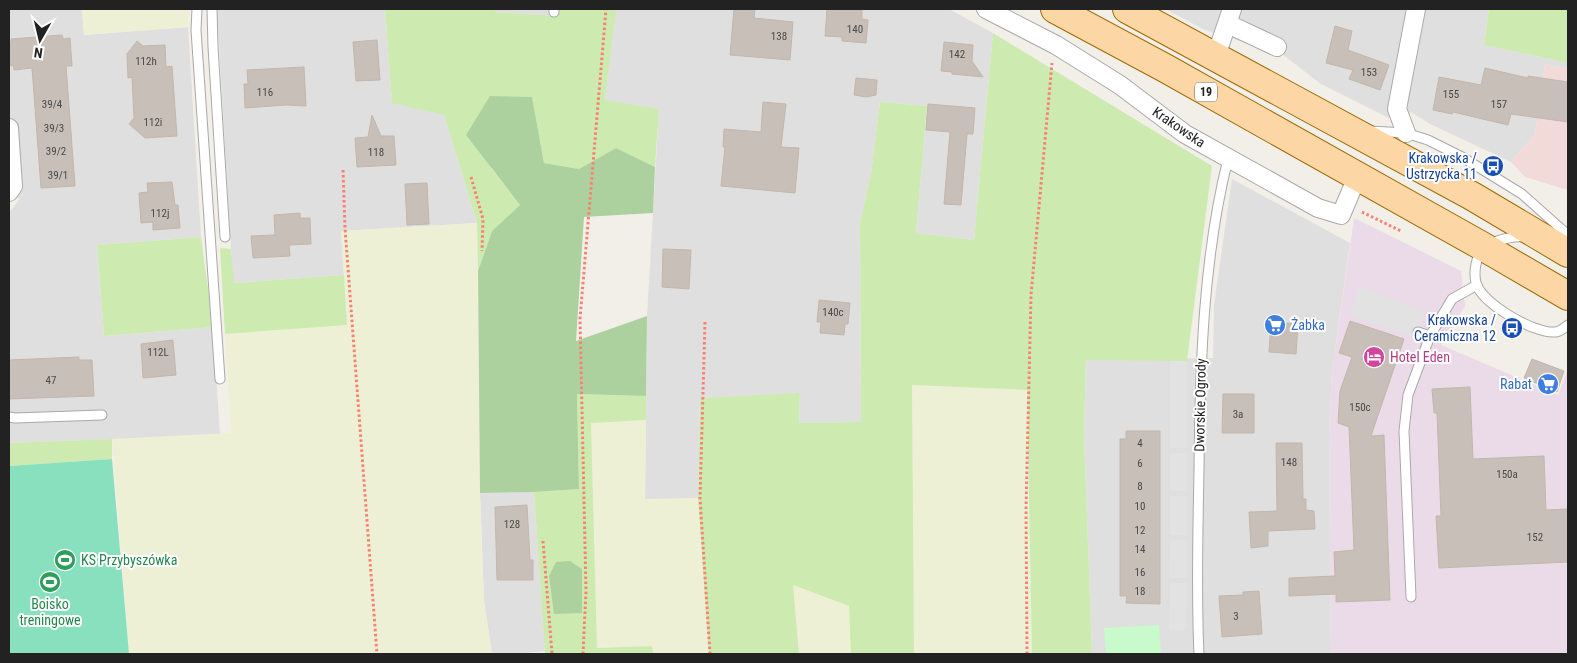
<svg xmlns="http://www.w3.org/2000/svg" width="1577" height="663" font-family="'Roboto Condensed',sans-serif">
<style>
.residential{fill:#e0dfdf}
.commercial{fill:#f2dad9}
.industrial{fill:#ebdbe8}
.farmland{fill:#eef0d5}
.grass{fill:#cdebb0}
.forest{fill:#add19e}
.park{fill:#c8facc}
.pitch{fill:#88e0be}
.parking{fill:#e2e2e2}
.building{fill:#c7bfb8;stroke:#c4b6ab}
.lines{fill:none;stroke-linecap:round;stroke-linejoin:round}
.service-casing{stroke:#a9a9a9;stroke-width:11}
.minor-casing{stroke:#a9a9a9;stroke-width:20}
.primary-casing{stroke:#a06b00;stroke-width:30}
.path{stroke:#fa8072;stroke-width:3;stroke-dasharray:2.5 2.5;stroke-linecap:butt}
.service{stroke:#fff;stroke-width:9}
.minor{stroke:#fff;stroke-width:18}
.primary{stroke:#fcd6a4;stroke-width:28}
.labels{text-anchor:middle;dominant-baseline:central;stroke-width:4;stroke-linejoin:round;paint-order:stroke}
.number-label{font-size:11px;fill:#4b4948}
.shield{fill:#fff;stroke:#646464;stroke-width:1}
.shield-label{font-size:12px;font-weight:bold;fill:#222}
.street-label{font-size:14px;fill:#222;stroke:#fff}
.transit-label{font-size:14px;fill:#164399;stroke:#fff;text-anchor:end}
.shop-label{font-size:14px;fill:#366cbe;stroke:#fff;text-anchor:start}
.hotel-label{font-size:14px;fill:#b23c85;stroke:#fff;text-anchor:start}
.leisure-label{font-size:14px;fill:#27864d;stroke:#fff;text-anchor:start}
</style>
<rect width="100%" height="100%" fill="#f2efe9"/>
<g class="residential">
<polygon points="9,9 82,9 84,35 188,27 201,237 97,245 104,336 213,327 220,435 9,443 9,213 20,199 9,190"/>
<polygon points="217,9 385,9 392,102 444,115 477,223 341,231 344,275 233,283"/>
<polygon points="495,9 559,9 558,16 495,12"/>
<polygon points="615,9 949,9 993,33 974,240 916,233 927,106 880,102 871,175 860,223 861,422 799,423 800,394 700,398 698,498 645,500 647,316 659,109 605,101"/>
<polygon points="1165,9 1489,9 1484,45 1568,63 1568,69 1545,64 1535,134 1511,162 1430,124 1411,112 1389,118 1321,84 1282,54 1205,30"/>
<polygon points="1232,179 1350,243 1332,372 1329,433 1331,654 1092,654 1084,434 1086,359 1213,358 1214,305"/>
<polygon points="534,492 545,651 521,654 492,654 484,601 480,493"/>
</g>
<polygon class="commercial" points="1545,64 1568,69 1568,190 1525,177 1511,162 1535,134"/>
<polygon class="industrial" points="1354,218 1461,271 1465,306 1441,345 1558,395 1568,369 1568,654 1331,654 1329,433 1332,372"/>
<g class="farmland">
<polygon points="82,9 188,9 188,27 84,35"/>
<polygon points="477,223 480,493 484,601 492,654 129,654 112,439 231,433 225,334 347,325 341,231"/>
<polygon points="911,385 1027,390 1032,654 914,654"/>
<polygon points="646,420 645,499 698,498 709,654 653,654 652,646 597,648 591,422"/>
<polygon points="793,585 849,606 851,654 799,654"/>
</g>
<g class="grass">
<polygon points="385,9 495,9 495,12 558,16 559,9 616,9 605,100 659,109 655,167 616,148 579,169 544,163 532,98 490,167 520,205 492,231 478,271 477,223 444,115 392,103"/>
<polygon points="1489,9 1568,9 1568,63 1484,45"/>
<polygon points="993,33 1212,166 1187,361 1086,360 1084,434 1092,654 1032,654 1027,390 912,385 914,654 851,654 849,606 793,585 799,654 709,654 698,498 700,398 800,393 799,423 861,422 860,223 871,174 880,102 927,106 916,233 974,240"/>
<polygon points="201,237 213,327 104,336 97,245"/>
<polygon points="220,248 231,249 234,283 344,275 347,325 225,334"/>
<polygon points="577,394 646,396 646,420 591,423 597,648 652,646 653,654 545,654 534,492 579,489"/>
<polygon points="112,439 112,459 9,466 9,443"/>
</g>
<g class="forest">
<polygon points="490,96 532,97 544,163 579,169 616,148 655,167 653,213 584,217 576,341 647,316 646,396 577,394 579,489 534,492 480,493 478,271 492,231 520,205 466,135"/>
<polygon points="570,561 582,569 582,613 554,614 549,576 556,562"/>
</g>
<polygon class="park" points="1159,625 1161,654 1106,654 1104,628"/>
<polygon class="pitch" points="112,459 129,654 9,654 9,466"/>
<g class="parking">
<polygon points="1360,287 1424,312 1418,332 1415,338 1350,315"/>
<rect x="1170" y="361" width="17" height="87"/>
<rect x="1170" y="453" width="17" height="38"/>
<rect x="1170" y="496" width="17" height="39"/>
<polygon points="1170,539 1187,540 1187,578 1169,578"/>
<polygon points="1170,583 1187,583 1186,630 1169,630"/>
</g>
<g class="building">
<polygon points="734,9 755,9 754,18 793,22 790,60 730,55"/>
<polygon points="827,9 862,9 862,19 868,20 866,43 842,41 842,37 825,36"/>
<polygon points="1335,26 1352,31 1348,50 1389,65 1380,90 1349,79 1353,70 1326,63"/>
<polygon points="62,35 63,39 70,38 72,66 66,66 75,186 41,188 32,68 14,70 13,65 9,66 9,43 11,43 11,39"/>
<polygon points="377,40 380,80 356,81 353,42"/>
<polygon points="137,41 143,46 165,45 166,67 172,66 177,136 145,138 129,124 134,118 132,77 128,78 127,54"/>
<polygon points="944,42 973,45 972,61 983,77 952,74 952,72 941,71"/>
<polygon points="304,67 306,106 286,105 245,108 244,84 248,84 247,70"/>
<polygon points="1485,68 1528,78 1528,76 1568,82 1568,122 1511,114 1508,125 1453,112 1452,114 1433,110 1439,77 1481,85"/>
<polygon points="856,78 877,80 876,95 866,97 854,95"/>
<polygon points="763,102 786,104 781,147 799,148 795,193 721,186 725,147 723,147 724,129 761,132"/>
<polygon points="928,104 975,108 973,134 967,134 961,205 944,204 950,132 926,130"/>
<polygon points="372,115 381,136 394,136 396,165 357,167 355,138 368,137"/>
<polygon points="172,182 175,205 178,205 180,228 153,230 153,222 141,223 139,193 148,192 147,183"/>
<polygon points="427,183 429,224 407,225 405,184"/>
<polygon points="300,213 300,218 310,218 311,244 289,245 290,256 253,258 251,236 275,235 274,215"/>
<polygon points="663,249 691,250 689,289 662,287"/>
<polygon points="819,300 850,303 848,324 845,324 844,335 820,333 821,322 817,322"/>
<polygon points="1350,321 1404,339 1371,436 1384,435 1390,600 1336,602 1336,594 1289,596 1289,578 1335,576 1334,552 1354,550 1349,427 1338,423 1340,391 1352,357 1339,353"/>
<polygon points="1271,322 1298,324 1296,354 1269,352"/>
<polygon points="173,340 176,375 143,378 141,344"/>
<polygon points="79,357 79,360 92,360 94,396 9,399 9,360"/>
<polygon points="1532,359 1564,371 1557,392 1524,378"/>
<polygon points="1470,387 1473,459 1544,456 1546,510 1568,509 1568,562 1439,568 1436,516 1441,516 1437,413 1434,413 1432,389"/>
<polygon points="1223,394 1254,394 1254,433 1222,433"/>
<polygon points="1126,431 1160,431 1160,604 1126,603 1127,596 1120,596 1120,439 1126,439"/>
<polygon points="1276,443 1302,443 1303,499 1306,499 1306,510 1314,511 1315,529 1268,531 1268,546 1251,548 1249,512 1277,511"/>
<polygon points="527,505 530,560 533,560 533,580 497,580 495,507"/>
<polygon points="1259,591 1262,634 1222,637 1219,596 1243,595 1243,592"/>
</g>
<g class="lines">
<g class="service-casing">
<g id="service">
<polyline points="197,9 196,30 220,379"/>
<polyline points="212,9 213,47 225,237"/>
<polyline points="554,12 554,9"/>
<polyline points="1370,131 1406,133 1428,140 1462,157 1522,194 1568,235"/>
<path d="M1525,237C1511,235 1496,242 1482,246C1477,259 1473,269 1476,283C1482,304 1535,334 1555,332C1560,332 1564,328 1568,325"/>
<polyline points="1418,332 1430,336"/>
<polyline points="9,417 15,418 102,415"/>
<polyline points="1411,597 1404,431 1408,395 1430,336 1452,299 1477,285"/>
<path d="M1199,654C1196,592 1198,530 1199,468C1200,366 1203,258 1228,159"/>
</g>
</g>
<g class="minor-casing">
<g id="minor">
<polyline points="986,9 1056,45 1120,85 1185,134 1318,208 1341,215 1357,177"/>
<polyline points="1228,24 1277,47"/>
<polyline points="1212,56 1219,47 1232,9"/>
<polyline points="9,128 13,186 9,192"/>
<polyline points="1406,133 1397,109 1416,9"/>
</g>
</g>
<g class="primary-casing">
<g id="primary">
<polyline points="1055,9 1165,68 1482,246 1568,296"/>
<polyline points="1127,9 1472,196 1568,253"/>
</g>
</g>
<g class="path">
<polyline points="343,170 345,228 377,654"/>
<polyline points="471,177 483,219 482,251"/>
<polyline points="1362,212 1401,231"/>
<polyline points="705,322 700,498 710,654"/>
<polyline points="543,541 552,654"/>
<polyline points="583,654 586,591 580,319 606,9"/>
<polyline points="1027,654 1026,509 1031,295 1052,63"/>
</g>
<use href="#service" class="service"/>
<use href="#minor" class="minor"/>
<use href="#primary" class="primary"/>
</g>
<defs>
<g id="bus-disc" transform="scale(1.125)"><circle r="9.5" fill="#1a4fb4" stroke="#fff"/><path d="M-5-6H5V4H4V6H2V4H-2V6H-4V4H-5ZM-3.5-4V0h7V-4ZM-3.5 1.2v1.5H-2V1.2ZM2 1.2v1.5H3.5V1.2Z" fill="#fff"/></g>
<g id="supermarket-disc" transform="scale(1.125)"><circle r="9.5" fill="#3f7fe0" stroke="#fff"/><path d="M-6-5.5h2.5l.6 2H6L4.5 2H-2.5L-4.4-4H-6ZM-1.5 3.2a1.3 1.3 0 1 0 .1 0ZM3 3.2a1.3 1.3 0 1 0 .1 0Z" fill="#fff"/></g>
<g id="hotel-disc" transform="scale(1.125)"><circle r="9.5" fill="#d1479c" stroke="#fff"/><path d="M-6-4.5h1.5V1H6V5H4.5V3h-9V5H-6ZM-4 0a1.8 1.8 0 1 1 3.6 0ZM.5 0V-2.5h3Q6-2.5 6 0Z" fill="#fff"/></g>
<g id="stadium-disc" transform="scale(1.125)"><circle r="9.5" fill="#2e9e5b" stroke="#fff"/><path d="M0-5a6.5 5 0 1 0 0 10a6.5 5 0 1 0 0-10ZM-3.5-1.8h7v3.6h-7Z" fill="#fff"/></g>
</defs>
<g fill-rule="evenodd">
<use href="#bus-disc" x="1493" y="166"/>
<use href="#supermarket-disc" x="1275" y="325"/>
<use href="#bus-disc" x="1512" y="328"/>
<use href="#hotel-disc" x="1374" y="357"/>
<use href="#supermarket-disc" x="1548" y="384"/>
<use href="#stadium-disc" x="65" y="560"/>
<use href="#stadium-disc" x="50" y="582"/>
</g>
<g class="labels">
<g class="number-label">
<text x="855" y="29">140</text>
<text x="779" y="36">138</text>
<text x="957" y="54">142</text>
<text x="146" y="61">112h</text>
<text x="1369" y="72">153</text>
<text x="265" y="92">116</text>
<text x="1451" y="94">155</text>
<text x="52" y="104">39/4</text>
<text x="1499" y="104">157</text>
<text x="153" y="122">112i</text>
<text x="54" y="128">39/3</text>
<text x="56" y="151">39/2</text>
<text x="376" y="152">118</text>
<text x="58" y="175">39/1</text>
<text x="160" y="213">112j</text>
<text x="833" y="312">140c</text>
<text x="158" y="352">112L</text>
<text x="51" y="380">47</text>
<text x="1360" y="407">150c</text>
<text x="1238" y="414">3a</text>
<text x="1140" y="443">4</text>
<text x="1289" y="462">148</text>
<text x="1140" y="463">6</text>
<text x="1507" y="474">150a</text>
<text x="1140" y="486">8</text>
<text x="1140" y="506">10</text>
<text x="512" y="524">128</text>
<text x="1140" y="530">12</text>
<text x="1535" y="537">152</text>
<text x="1140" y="549">14</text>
<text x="1140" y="572">16</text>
<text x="1140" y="591">18</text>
<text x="1236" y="616">3</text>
</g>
<rect class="shield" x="1195" y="82.5" width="22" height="19" rx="4"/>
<g class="shield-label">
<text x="1206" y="92">19</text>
</g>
<g class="street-label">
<text transform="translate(1179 127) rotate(34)">Krakowska</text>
<text transform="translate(1200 405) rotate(-89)">Dworskie Ogrody</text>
</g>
<g class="transit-label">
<text x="1477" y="158">Krakowska /<tspan x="1477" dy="16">Ustrzycka 11</tspan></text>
<text x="1496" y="320">Krakowska /<tspan x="1496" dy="16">Ceramiczna 12</tspan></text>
</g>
<g class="shop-label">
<text x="1291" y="325">Żabka</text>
<text x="1532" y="384" text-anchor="end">Rabat</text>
</g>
<g class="hotel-label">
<text x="1390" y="357">Hotel Eden</text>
</g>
<g class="leisure-label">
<text x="81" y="560">KS Przybyszówka</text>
<text x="50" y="604" text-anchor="middle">Boisko<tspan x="50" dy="16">treningowe</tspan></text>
</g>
</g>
<rect width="1577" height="663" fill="none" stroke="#222222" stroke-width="20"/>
<g transform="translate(40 40) rotate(188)" stroke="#ffffff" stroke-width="4" paint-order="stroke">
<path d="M0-4L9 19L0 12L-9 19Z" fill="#222222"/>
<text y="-8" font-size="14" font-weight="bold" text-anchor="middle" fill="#222222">N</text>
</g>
</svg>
